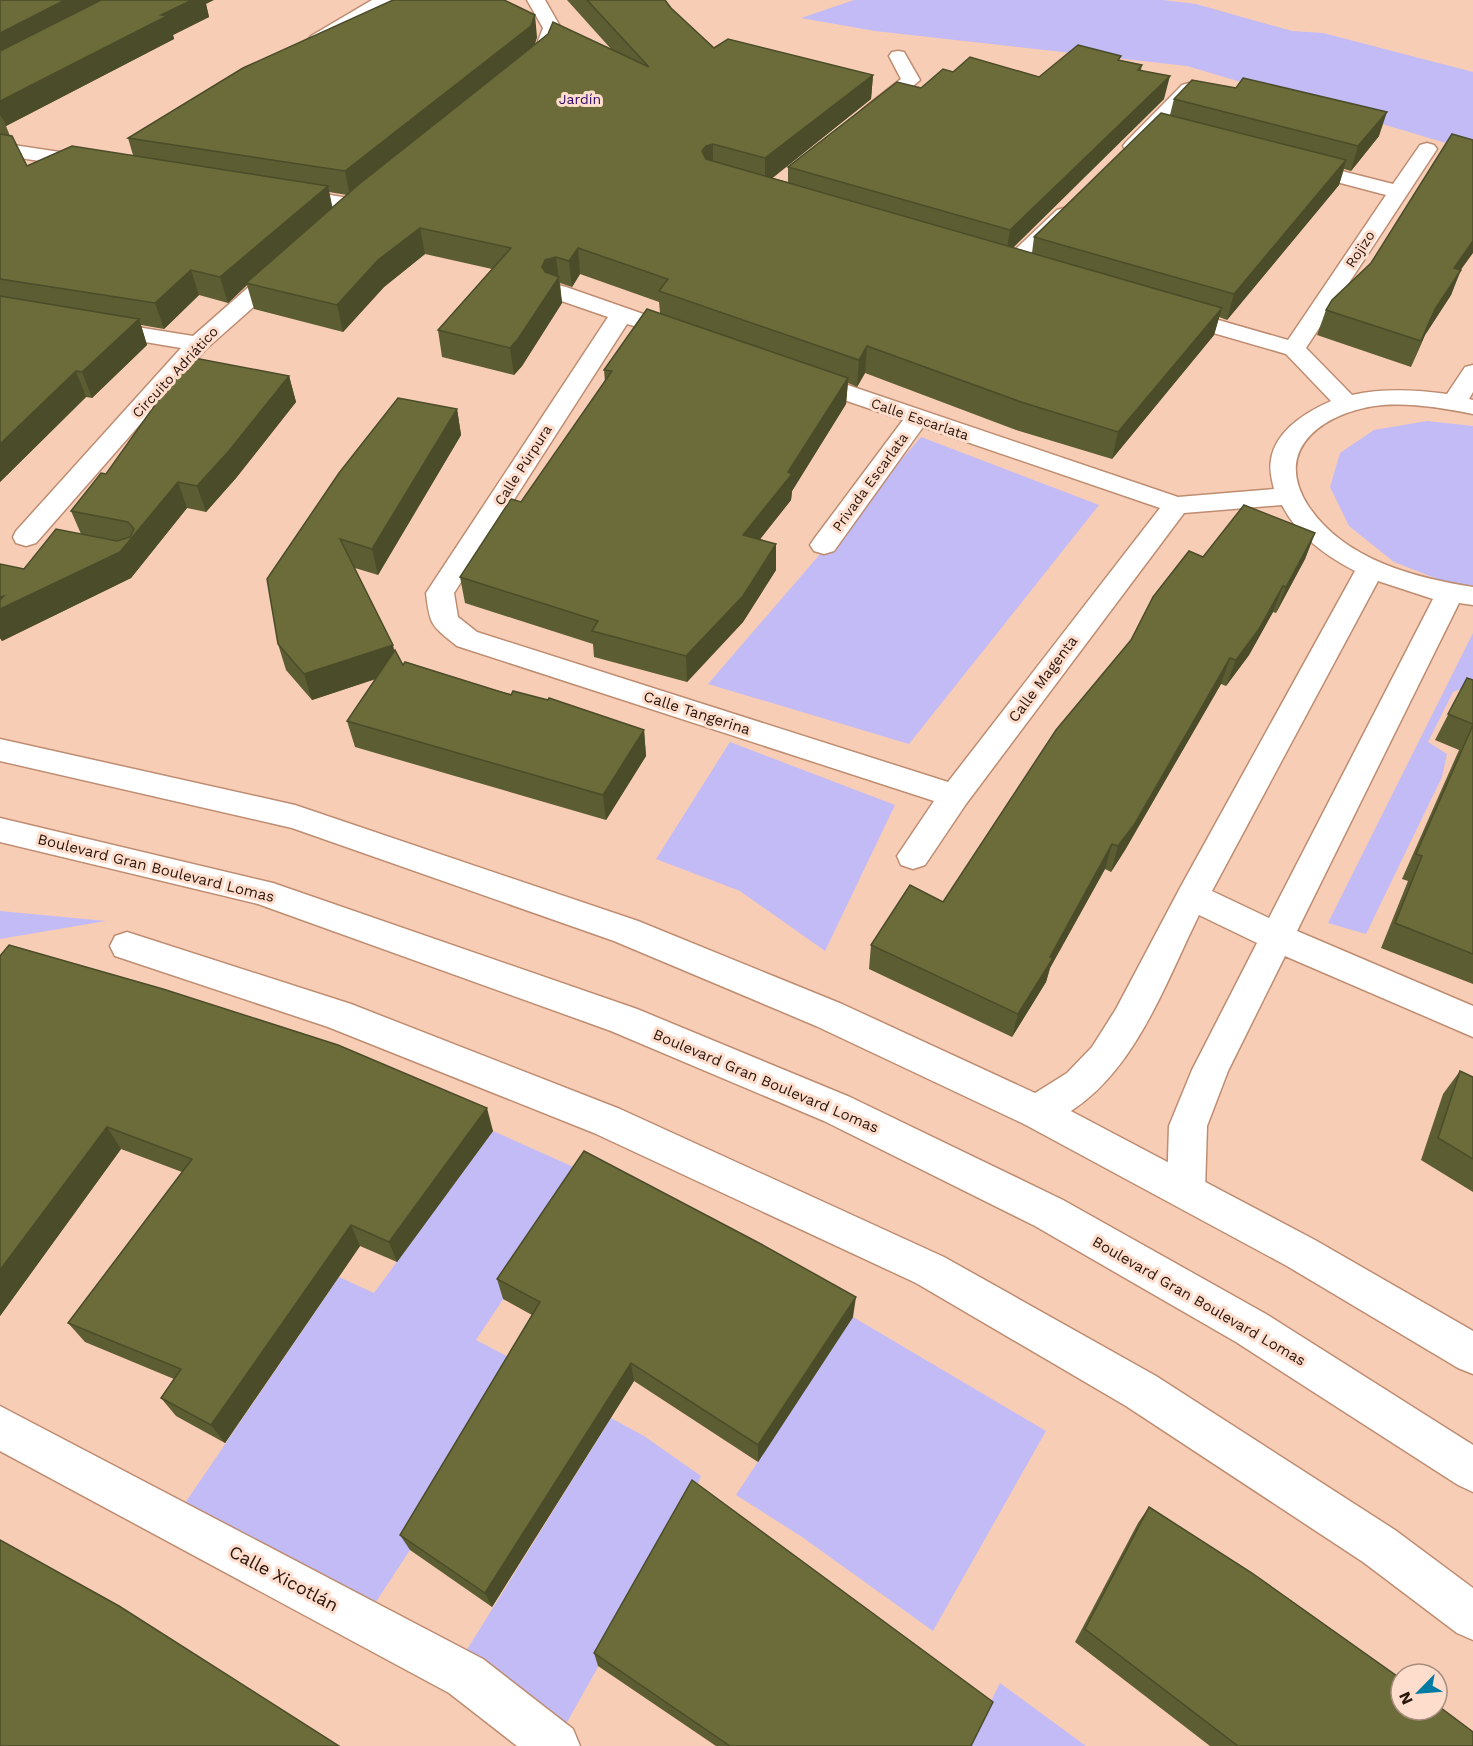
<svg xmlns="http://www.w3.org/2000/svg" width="1473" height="1746" font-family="'Work Sans',sans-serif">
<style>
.green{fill:#c2bbf5}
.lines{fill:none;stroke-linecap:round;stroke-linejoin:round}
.minor-casing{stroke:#be8d71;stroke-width:3}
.major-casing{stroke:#be8d71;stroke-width:3}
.minor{fill:#fff;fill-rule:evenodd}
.major{fill:#fff;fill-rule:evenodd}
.wall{fill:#5c5d32;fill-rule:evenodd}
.shaded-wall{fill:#4b4c29}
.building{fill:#6b6c3a;stroke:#4b4c29;stroke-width:1.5}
.labels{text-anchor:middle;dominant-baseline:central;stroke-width:6;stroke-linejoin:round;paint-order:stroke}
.far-park-label{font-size:14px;fill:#2e0b6a;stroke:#feddcc}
.far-street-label{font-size:14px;fill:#28150b;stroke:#feddcc}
.street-label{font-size:15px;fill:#28150b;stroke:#feddcc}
.near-street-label{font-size:18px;fill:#28150b;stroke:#feddcc}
</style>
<rect width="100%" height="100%" fill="#f8cdb6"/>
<g class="green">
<polygon points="854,0 1163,0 1196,4 1292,31 1323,33 1473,72 1473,151 1187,66 875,31 801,18"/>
<polygon points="1427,421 1473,426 1473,589 1458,587 1394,562 1349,526 1330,487 1340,453 1374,430"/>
<polygon points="921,437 1099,505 909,744 708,684"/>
<polygon points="1473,633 1473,684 1453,692 1428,742 1447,754 1442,777 1366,934 1328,923"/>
<polygon points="730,742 895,805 825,951 740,891 656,859"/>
<polygon points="0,911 106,921 0,939"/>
<polygon points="493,1131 587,1173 476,1340 520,1363 410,1550 372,1608 183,1506 339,1277 374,1293"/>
<polygon points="853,1317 1046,1431 933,1631 802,1537 736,1495"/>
<polygon points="611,1418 644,1436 701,1476 690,1503 561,1733 463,1656"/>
<polygon points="1000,1683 1086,1746 969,1746"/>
</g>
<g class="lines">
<g class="minor-casing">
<g id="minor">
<polygon points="372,0 393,0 323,44 311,44 308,40 311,36"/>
<path d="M527,0H545L561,28C555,45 545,74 522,68L519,64L535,49L543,28Z"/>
<polygon points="898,51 904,52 920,80 877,117 863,117 860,113 863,109 901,79 889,56 892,52"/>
<polygon points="1189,83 1196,85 1198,89 1196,93 1140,150 1126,150 1123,146 1126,142 1182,85"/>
<polygon points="0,143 93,157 100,159 103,163 100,167 93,169 0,155"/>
<path d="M1427,143L1434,145L1437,149L1306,348L1352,395C1384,388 1416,390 1447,394L1465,367L1473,365V392L1469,399L1473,400V414C1443,408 1413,403 1383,405C1328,410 1269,447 1309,507C1345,560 1415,578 1473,587V605L1459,603L1297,931L1473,1006V1037L1285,956L1228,1071L1207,1126L1205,1190L1200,1202L1186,1208L1172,1202L1167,1190L1169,1126L1192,1070L1257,943L1199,915C1160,994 1127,1096 1037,1128L1024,1124L1018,1112L1024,1100L1067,1073L1092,1047L1116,1009L1180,888L1355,571C1326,556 1297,535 1282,505L1184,513L966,804L925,865L913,869L901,865L897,856L934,801L457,646C431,625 430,626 426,593L608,317L550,297L547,292L550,287L558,285L566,287L649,316L652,321L649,326L641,328L627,324L454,593L458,617L477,632L948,782L1160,508L923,427L834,551L824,554L814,551L810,545L814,539L903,420L797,384L794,379L797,374L806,372L815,374L1178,497L1274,489C1272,480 1269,470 1271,460C1275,431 1306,412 1331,401L1286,354L1165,319L1162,314L1165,309L1173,307L1288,340L1386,195L1291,170L1288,166L1291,162L1298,160L1393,184L1420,145ZM1378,581L1433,599L1269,918L1212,891Z"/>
<polygon points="286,188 355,199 362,201 365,205 362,209 355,211 279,198 276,194 279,190"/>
<polygon points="1064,208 1071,210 1075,214 1071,218 1018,272 1010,274 1002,272 999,267 1002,262 1057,210"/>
<polygon points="284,261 292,263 295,268 292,273 206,349 36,543 26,546 16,543 13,537 16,531 181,348 91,333 87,328 91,323 99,321 193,336 276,263"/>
<polygon points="127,932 351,1004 620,1109 944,1257 1156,1376 1395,1530 1473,1588 1473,1640 1457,1633 1363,1562 1126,1406 916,1283 594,1133 328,1027 115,956 110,946 115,936"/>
<polygon points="0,1406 483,1659 573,1729 580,1746 517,1746 449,1693 0,1451"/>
</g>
</g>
<g class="major-casing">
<g id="major">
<polygon points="0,739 295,805 638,921 842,1004 1050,1100 1315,1240 1473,1331 1473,1374 1458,1368 1287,1266 1024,1124 816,1026 614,941 292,828 0,761"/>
<polygon points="0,818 273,883 637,1009 850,1097 1063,1200 1266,1314 1473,1445 1473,1492 1458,1485 1236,1342 1035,1226 824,1121 611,1031 258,904 0,842"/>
</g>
</g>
<use href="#minor" class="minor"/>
<use href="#major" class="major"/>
</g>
<g class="wall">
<path d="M0,0L206,4L209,17L173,35L174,39L6,126L10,136L27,166L133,155L128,138L537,37L535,44L612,50L567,0H665L671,8L714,48L873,75L871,99L772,178L788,182V167L921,88L953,72L1039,77L1120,60L1142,65L1141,70L1164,99L1013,248L1032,253L1034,237L1170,115L1174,99L1379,136L1351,171L1344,169L1339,185L1227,320L1219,317L1214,335L1112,459L1016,430L865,373L857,387L848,383L846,404L792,491L791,500L760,539L776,544V570L743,622L687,682L594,657L593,644L465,603L460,577L521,502L605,382L604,370L660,313L659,302L580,274L572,287L560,283L562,303L522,366L514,375L442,357L438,330L492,269L425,254L384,287L343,332L254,309L247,285L228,303L199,295L164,329L141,325L147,345L92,398L86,397L0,482ZM329,192L347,195L332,208Z"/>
<polygon points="1473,140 1473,252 1460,270 1451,295 1425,335 1411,367 1317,335 1326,310 1371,263"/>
<polygon points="289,376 296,402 236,478 206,512 187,508 131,578 2,641 0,638 0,564 24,569 81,534 71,511 106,474"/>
<polygon points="457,409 461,435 378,575 355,568 394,651 403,665 644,730 646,756 606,820 355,747 347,721 376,679 312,700 286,670 278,644 267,579"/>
<polygon points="1315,533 1305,559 1276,613 1273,612 1249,655 1226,686 1221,684 1125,850 1111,872 1105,869 1050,968 1046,982 1012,1037 869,969 871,945 943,902"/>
<polygon points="1467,678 1473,680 1473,984 1381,948 1408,881 1402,879 1459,750 1435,740"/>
<polygon points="0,956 493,1131 397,1262 360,1246 225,1443 176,1416 161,1398 174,1379 85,1342 68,1323 182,1172 121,1149 0,1316"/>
<polygon points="1460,1071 1473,1077 1473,1192 1421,1160 1443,1094"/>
<polygon points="497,1279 853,1317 758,1462 634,1381 492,1607 410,1550 400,1535 532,1315 503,1299"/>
<polygon points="1149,1507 1473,1746 1210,1746 1075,1642 1138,1523"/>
<polygon points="594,1653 971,1746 716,1746 598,1666"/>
</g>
<g class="shaded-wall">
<polygon points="65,0 116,0 0,60 0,33"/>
<polygon points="192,0 214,0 206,4 209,17 173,35 174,39 6,126 3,119 0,115 0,101 161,15"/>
<polygon points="535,15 537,37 533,49 350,196 345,171"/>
<polygon points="873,75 871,99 765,184 765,158"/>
<polygon points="1170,76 1164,99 1006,254 1010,230"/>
<polygon points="1387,112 1379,136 1351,171 1358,146"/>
<polygon points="713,144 713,170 702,151 706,146"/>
<polygon points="1346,160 1339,185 1227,320 1234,294"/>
<polygon points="328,186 333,210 246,283 247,285 228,303 220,277"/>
<polygon points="420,228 425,254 384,287 343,332 337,305 378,260"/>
<polygon points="1473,239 1473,253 1444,293 1454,268"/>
<polygon points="578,248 580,274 572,287 569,261"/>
<polygon points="556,257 562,303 522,366 514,375 510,348 545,260"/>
<polygon points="191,270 199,295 164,329 155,303"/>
<polygon points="1461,270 1451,295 1425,335 1411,367 1435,309"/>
<polygon points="1222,308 1214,335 1112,459 1118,432"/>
<polygon points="139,319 147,345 92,398 82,372"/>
<polygon points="867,346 865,373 857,387 859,360"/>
<polygon points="76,371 86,397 0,482 0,444"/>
<polygon points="289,376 296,402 236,478 206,512 197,486"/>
<polygon points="848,378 846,404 792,491 791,500 743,561 743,535 788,472"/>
<polygon points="457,409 461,435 378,575 372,549"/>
<polygon points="178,482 187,508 131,578 2,641 0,638 0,597 120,552"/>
<polygon points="1315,533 1305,559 1276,613 1286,587"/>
<polygon points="776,544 776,570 743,622 687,682 686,656"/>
<polygon points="1283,586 1273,612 1249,655 1226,686 1236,660"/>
<polygon points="393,645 399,671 312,700 304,674"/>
<polygon points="1230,658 1221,684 1125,850 1111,872 1118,846"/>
<polygon points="644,730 646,756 606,820 603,795"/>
<polygon points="1112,844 1105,869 1050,968 1046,982 1012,1037 1018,1014"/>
<polygon points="487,1108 493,1131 397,1262 389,1242"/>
<polygon points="107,1127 121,1149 0,1316 0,1270"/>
<polygon points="351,1225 360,1246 225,1443 211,1425"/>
<polygon points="856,1297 853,1317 758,1462 758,1445"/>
<polygon points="631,1363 634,1381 492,1607 485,1593"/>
</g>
<g class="building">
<polygon points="0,0 65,0 0,33"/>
<polygon points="101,0 192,0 161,15 167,16 0,101 0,51"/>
<polygon points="393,0 504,0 535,15 531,26 345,171 128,138 243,68"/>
<polygon points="587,0 665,0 671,8 714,48 728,39 873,75 765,158 713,144 706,146 702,151 706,159 1222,308 1118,432 1021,402 867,346 859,360 659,291 668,279 578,248 569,261 556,257 545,260 542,267 545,272 559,277 518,339 510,348 438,330 511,248 420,228 378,260 337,305 246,283 358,185 548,34 553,22 649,67"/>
<polygon points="1078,45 1121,56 1118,60 1142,65 1138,70 1170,76 1010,230 788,167 897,82 921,88 943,69 953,72 970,57 1039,77"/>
<polygon points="1243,78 1387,112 1358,146 1174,99 1192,80 1236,88"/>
<polygon points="1161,113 1346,160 1234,294 1034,237"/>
<polygon points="0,134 12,136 27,166 72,146 328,186 220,277 191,270 155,303 0,279"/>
<polygon points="1452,134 1473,140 1473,241 1454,268 1461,270 1435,309 1421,341 1326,310 1332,300 1371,263"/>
<polygon points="0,296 139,319 82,372 76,371 0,444"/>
<polygon points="647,309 848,378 788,472 792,474 743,535 776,544 743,596 686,656 592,631 598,621 460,577 511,499 521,502 612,371 604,370"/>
<polygon points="189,357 289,376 228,452 197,486 178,482 120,552 0,609 0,600 4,596 0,597 0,564 24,569 56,529 117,541 130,537 134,529 128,522 71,511 101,473 106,474"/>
<polygon points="398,398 457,409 372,549 340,539 393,645 304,674 278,644 267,579 339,473"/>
<polygon points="1244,505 1315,533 1286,587 1283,586 1259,629 1236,660 1230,658 1134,825 1118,846 1112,844 1050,957 1053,958 1018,1014 871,945 910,885 943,902 1056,730 1131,640 1153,597 1189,551 1203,557"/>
<polygon points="395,650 403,665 405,662 511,695 513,691 548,700 549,698 644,730 603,795 347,721"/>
<polygon points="1467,678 1473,680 1473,724 1448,714"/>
<polygon points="1473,725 1473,954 1395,923 1422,856 1416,854"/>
<polygon points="9,945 163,989 338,1045 487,1108 389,1242 351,1225 211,1425 161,1398 181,1369 68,1323 192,1159 107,1127 0,1270 0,956"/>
<polygon points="1460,1071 1473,1077 1473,1159 1438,1138"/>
<polygon points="584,1151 761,1244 856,1297 758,1445 631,1363 485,1593 400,1535 540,1302 497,1279"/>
<polygon points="692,1480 993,1702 971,1746 730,1746 594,1653"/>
<polygon points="1149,1507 1252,1573 1401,1679 1401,1710 1437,1710 1437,1705 1473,1732 1473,1746 1238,1746 1085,1629"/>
<polygon points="0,1540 119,1606 339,1746 0,1746"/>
</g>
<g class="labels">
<g class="far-park-label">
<text x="580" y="99">Jardín</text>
</g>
<g class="far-street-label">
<text transform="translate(1360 249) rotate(-57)">Rojizo</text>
<text transform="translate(175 372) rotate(-47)">Circuito Adriático</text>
<text transform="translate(920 419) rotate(19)">Calle Escarlata</text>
<text transform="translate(523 465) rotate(-57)">Calle Púrpura</text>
<text transform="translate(870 482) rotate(-54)">Privada Escarlata</text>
</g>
<g class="street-label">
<text transform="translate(1043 679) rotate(-53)">Calle Magenta</text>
<text transform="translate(697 713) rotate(18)">Calle Tangerina</text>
<text transform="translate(156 868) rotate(14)">Boulevard Gran Boulevard Lomas</text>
<text transform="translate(766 1081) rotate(23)">Boulevard Gran Boulevard Lomas</text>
<text transform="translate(1199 1301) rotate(30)">Boulevard Gran Boulevard Lomas</text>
</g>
<g class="near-street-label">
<text transform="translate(284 1578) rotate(28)">Calle Xicotlán</text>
</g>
</g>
<g transform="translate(1419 1692) rotate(245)"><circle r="28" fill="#feddcc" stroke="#a88d7f" stroke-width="1.5"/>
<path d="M0-4.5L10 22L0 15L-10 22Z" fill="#027ba3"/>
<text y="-9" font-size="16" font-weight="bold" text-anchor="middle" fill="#28150b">N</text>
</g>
</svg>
